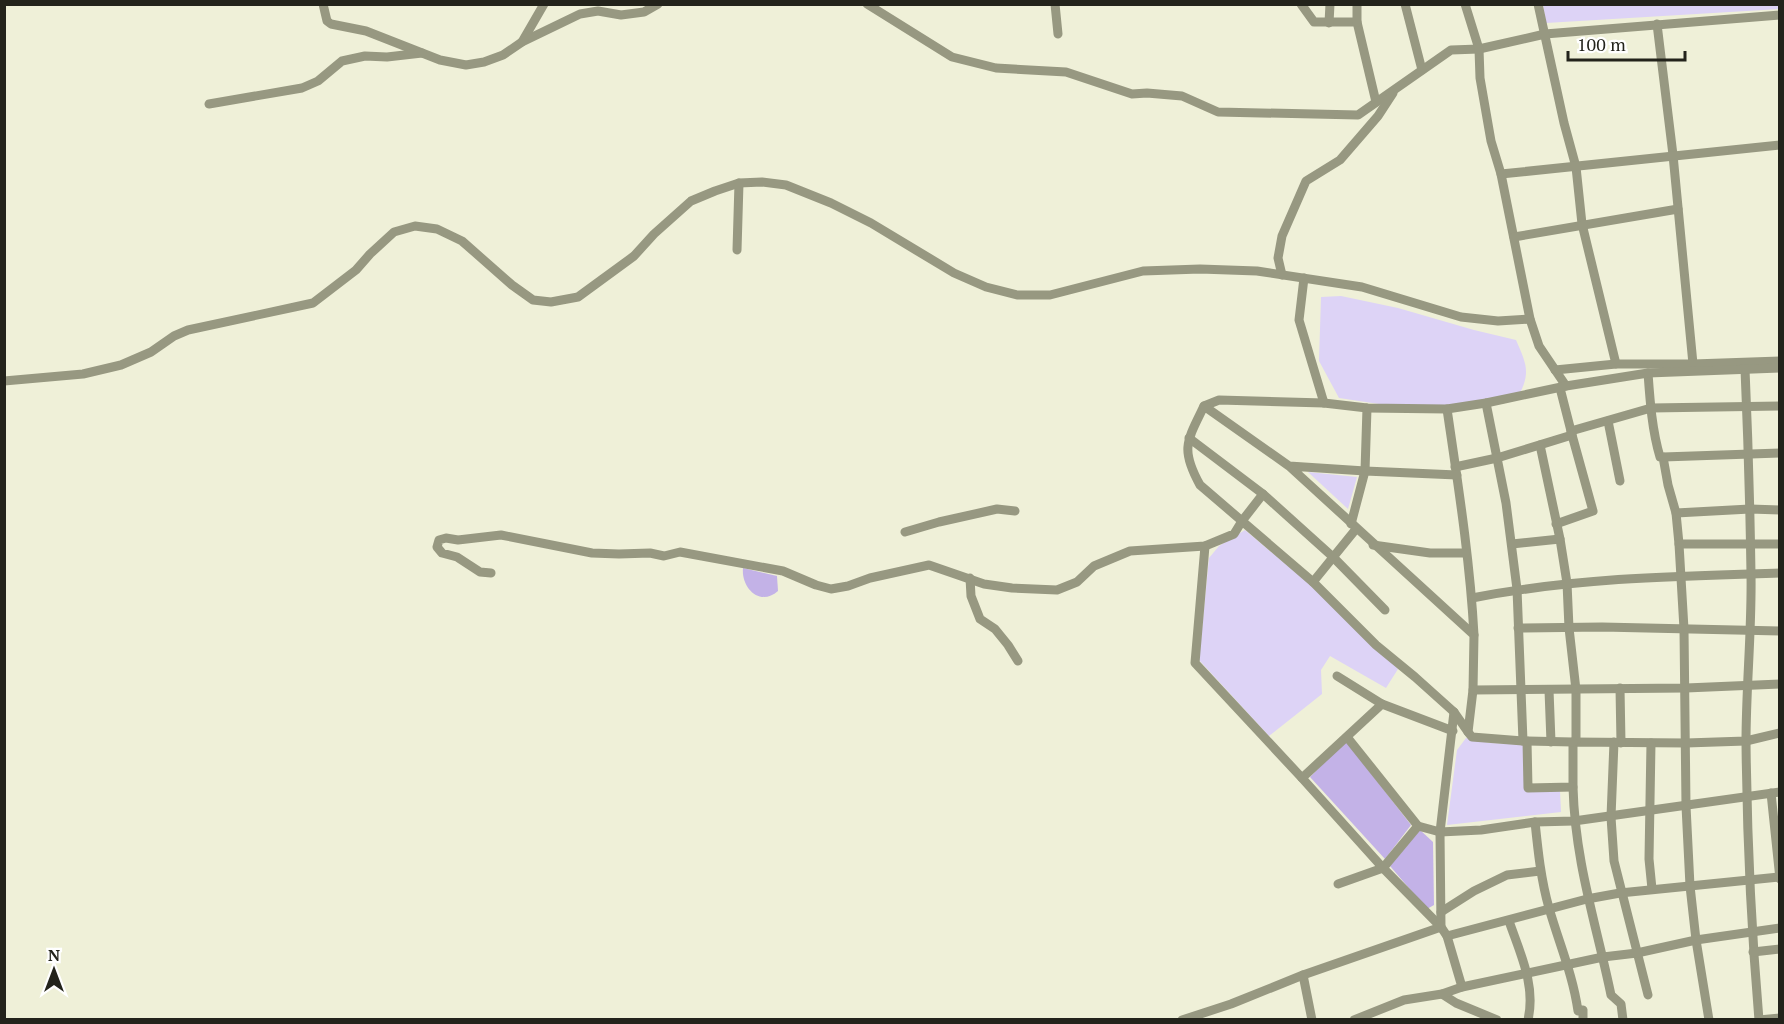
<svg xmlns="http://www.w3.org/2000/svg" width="1784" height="1024" font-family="'PT Serif',serif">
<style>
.green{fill:#ddd3f6}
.forest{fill:#c3b2e7}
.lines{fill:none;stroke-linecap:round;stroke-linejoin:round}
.street{stroke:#979881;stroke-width:9}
</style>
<rect width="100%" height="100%" fill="#eff0d8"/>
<g class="green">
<polygon points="1779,4 1780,9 1546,23 1543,5"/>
<path d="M1341,296L1398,308L1474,330L1516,340C1526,363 1531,372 1519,395L1449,407L1379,404L1339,398L1319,361L1321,297Z"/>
<polygon points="1308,472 1357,477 1348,509"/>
<polygon points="1245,530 1320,593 1398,669 1386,688 1330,656 1321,670 1322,694 1269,736 1199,660 1209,558 1219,546"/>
<polygon points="1466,738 1490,743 1523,744 1525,791 1560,791 1561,812 1447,825 1457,750"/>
</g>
<g class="forest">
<path d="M743,568L777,576L778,591C760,607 741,588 743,568Z"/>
<polygon points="1346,741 1411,825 1385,859 1310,777"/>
<polygon points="1420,830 1433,842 1434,905 1427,909 1390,866"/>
</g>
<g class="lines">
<g class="street">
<polyline points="323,4 327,21 331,24 366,31 440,60 466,65 484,62 503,55 522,42 580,14 598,11 621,15 644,12 658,4"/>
<polyline points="867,4 952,57 996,68 1066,72 1132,94 1147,93 1182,96 1218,112 1358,115 1451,50 1479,49 1545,34 1780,15"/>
<polyline points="1055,4 1058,34"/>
<polyline points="1301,4 1314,22 1357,22 1376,102"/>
<polyline points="1357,4 1357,22"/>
<polyline points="1405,4 1422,70"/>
<polyline points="1465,4 1479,49 1480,78 1491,141 1501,174 1530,319 1539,346 1566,386"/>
<polyline points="1538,4 1564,123 1576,167 1582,224 1616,364"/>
<polyline points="1329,23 1330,4"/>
<polyline points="1657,24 1673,155 1693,364"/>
<polyline points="522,42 544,4"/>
<polyline points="209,104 302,88 318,81 342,61 365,56 387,57 422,53"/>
<polyline points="1501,174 1780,145"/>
<polyline points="1514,237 1678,209"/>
<polyline points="737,250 739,183"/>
<polyline points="1282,275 1278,258 1282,236 1306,181 1340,160 1378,116 1393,93"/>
<polyline points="1304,278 1299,320 1324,403"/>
<path d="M1745,369C1748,437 1750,505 1751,574C1752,630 1746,686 1746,742C1747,835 1751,927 1759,1020"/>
<polyline points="1555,370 1616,364 1693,364 1780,361"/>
<path d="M1648,373C1650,401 1652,430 1660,457H1663L1668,485L1676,513L1679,544L1684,629L1686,806L1690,886L1696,940L1709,1020"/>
<polyline points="4,381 83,374 121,365 151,352 174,336 188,330 313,303 356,270 370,254 394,232 415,226 437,229 462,241 512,285 533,300 551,302 578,297 634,256 654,234 691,201 715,191 739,183 762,182 786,185 831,203 871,223 954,273 986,287 1017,295 1050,295 1143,271 1200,269 1257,271 1362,287 1461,317 1498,321 1530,319"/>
<polyline points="1560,388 1571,431"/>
<polyline points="1486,403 1506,503 1517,589 1523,741 1527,741 1528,788 1573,787 1573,742 1686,743 1746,741 1780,733"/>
<polyline points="1204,406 1219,400 1324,403 1367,408 1447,409 1486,403 1566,386 1648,373 1780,368"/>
<path d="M1447,409C1458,484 1470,560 1474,635"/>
<polyline points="1608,421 1620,481"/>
<polyline points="1189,438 1263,494 1333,557 1385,610"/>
<polyline points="1540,445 1560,539 1567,583 1569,628 1576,690 1576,741"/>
<polyline points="1663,457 1780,453"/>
<path d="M1289,466L1474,635L1473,690L1468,732L1454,712L1415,677L1376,645L1313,582L1200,485C1180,449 1187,441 1204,406L1289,466L1365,471L1367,408"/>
<polyline points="1455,467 1497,458 1572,435 1571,431 1651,408 1780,406"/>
<polyline points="1676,513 1750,509 1780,510"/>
<polyline points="1351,524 1365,471 1457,475"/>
<polyline points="1556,524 1593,511 1572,435"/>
<polyline points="905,532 939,522 997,509 1015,511"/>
<polyline points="1512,544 1560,539"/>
<polyline points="1679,544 1780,544"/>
<polyline points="1373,545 1430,553 1465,553"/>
<polyline points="1205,546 1195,663 1302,778 1383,868 1441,927 1447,936 1462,987"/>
<polyline points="491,573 480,572 457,557 442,553 437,547 439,540 446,538 458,540 501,535 592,553 619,554 650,553 664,556 680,552 783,571 816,585 831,589 848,586 870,578 929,565 984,584 1012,588 1057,590 1077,582 1094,566 1130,551 1205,546 1234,534 1242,521 1263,494"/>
<polyline points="970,578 971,596 980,619 995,629 1008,645 1018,661"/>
<polyline points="1313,582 1356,529"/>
<path d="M1472,598C1575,578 1675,576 1780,573"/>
<polyline points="1518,628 1602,627 1780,631"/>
<polyline points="1337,676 1382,704"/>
<polyline points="1620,688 1621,743"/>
<polyline points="1473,690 1686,688 1780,684"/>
<polyline points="1549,690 1551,742"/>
<polyline points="1468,732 1472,737 1523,741"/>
<polyline points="1347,737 1418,826 1440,832 1481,830 1535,822 1574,821 1780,792"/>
<polyline points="1527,741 1573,742"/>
<polyline points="1614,742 1611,817 1614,861 1648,995"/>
<polyline points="1651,743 1649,859 1652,889"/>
<polyline points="1302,778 1382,704 1453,731"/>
<path d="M1573,787C1575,862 1596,923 1611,995L1621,1004L1623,1020"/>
<polyline points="1771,793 1780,879"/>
<path d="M1535,822C1538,851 1541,880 1549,908C1559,943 1573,975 1578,1011L1583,1010V1020"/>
<polyline points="1338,884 1383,868 1418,826"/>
<polyline points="1441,912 1474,891 1507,875 1540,871"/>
<path d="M1509,921C1520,953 1536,985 1528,1020"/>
<polyline points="1447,936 1587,899 1620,893 1779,877"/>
<polyline points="1753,952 1780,949"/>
<polyline points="1303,975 1312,1020"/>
<polyline points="1442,994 1456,1003 1497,1020"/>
<polyline points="1182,1020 1231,1004 1303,975 1441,927 1440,832 1454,712"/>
<polyline points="1354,1020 1404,1000 1442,994 1462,987 1603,957 1637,953 1696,940 1780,928"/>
<polyline points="1759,1020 1780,1018"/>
</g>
</g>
<rect width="1784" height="1024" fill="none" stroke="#23231b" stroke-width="12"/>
<g transform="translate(54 970)" stroke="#ffffff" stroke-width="4.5" paint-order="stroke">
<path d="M0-4.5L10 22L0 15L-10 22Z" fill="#23231b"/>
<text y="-9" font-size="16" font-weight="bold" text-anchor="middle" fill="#23231b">N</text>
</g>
<path d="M1568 51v9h117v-9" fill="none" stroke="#23231b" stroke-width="3"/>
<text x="1577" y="51" font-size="18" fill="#23231b" stroke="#ffffff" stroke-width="4.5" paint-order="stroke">100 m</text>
</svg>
